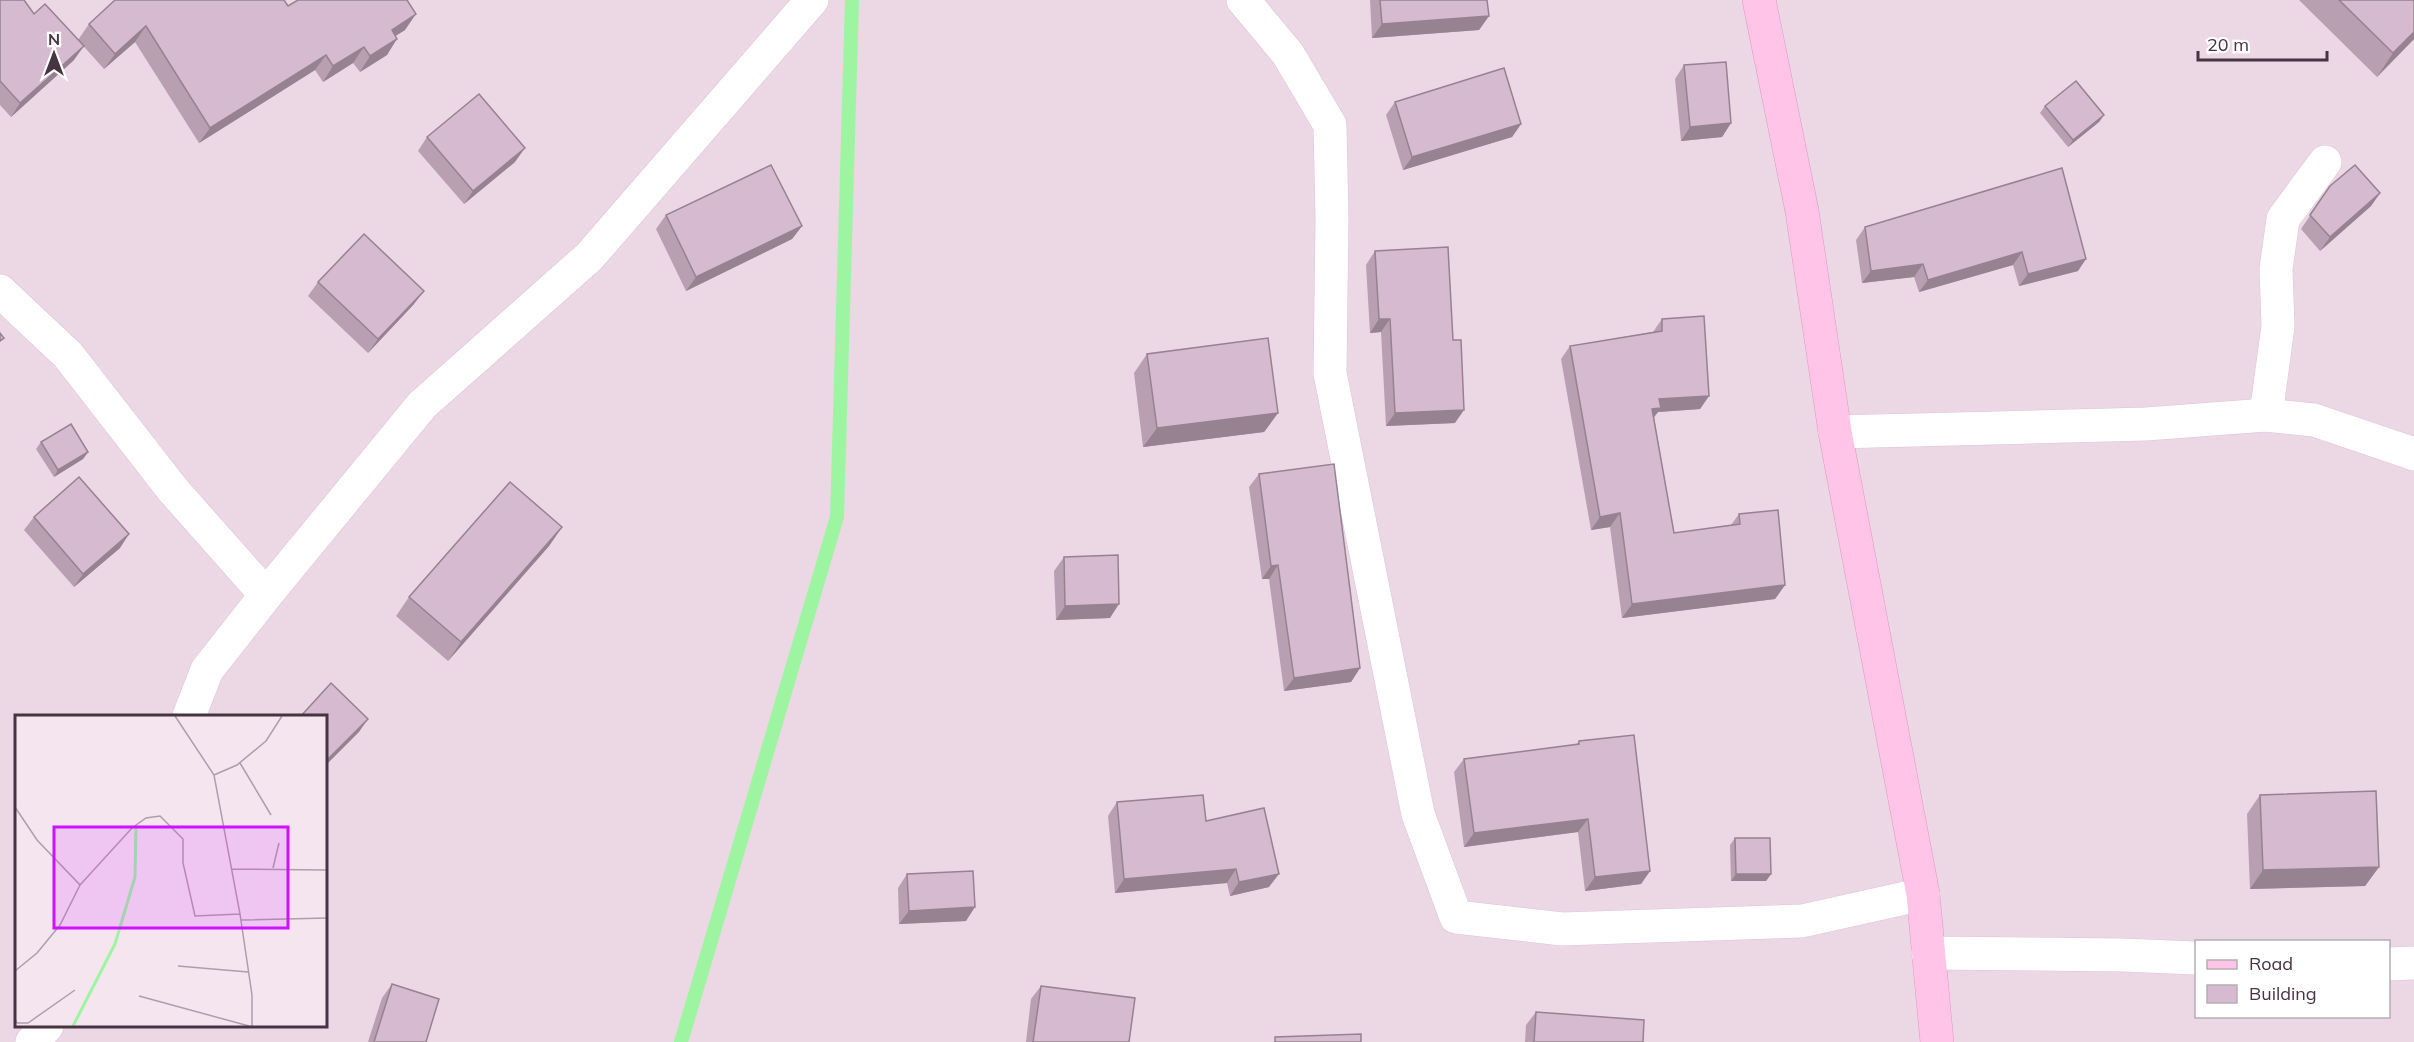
<svg xmlns="http://www.w3.org/2000/svg" width="2414" height="1042" font-family="Mulish,sans-serif">
<style>
.residential{fill:#ecd7e5;fill-rule:evenodd}
.lines{fill:none;stroke-linecap:round;stroke-linejoin:round}
.stream{stroke:#9df5a1;stroke-width:14}
.street-casing{stroke:#dec4d6;stroke-width:34}
.secondary-casing{stroke:#e098c4;stroke-width:34}
.street{stroke:#fff;stroke-width:33}
.secondary{stroke:#ffc4e7;stroke-width:33}
.wall{fill:#b8a0b2}
.shaded-wall{fill:#968291}
.building{fill:#d6bacf;stroke:#968291;stroke-width:1.5}
.inset-river{fill:none;stroke:#9df5a1;stroke-width:3}
.inset-road{fill:none;stroke:#af9eaa;stroke-width:1.5}
.view{fill:#ce11ff;fill-opacity:0.15;stroke:#ce11ff;stroke-width:3}
.inset-edge{fill:none;stroke:#473442;stroke-width:3}
</style>
<rect width="100%" height="100%" fill="#f4e5ef"/>
<path class="residential" d="M0,0H2414V1042H0ZM16,716H326V1026H16ZM2196,942H2388V1016H2196Z"/>
<g class="lines">
<polyline class="stream" points="681,1042 837,517 852,0"/>
<g class="street-casing">
<g id="street">
<polyline points="1243,0 1288,54 1330,125 1332,219 1330,373 1418,814 1456,917 1562,929 1802,921 1923,894"/>
<polyline points="0,291 68,355 173,490 266,595 207,670 189,716"/>
<polyline points="2266,415 2278,326 2276,269 2283,219 2325,162"/>
<polyline points="1835,432 2146,424 2266,415 2314,420 2414,454"/>
<polyline points="266,595 422,405 589,257 812,0"/>
<polyline points="1928,953 2122,955 2196,958"/>
<polyline points="2388,964 2414,963"/>
<polyline points="32,1042 47,1026"/>
</g>
</g>
<g class="secondary-casing">
<polyline id="secondary" points="1759,0 1802,211 1835,432 1923,894 1937,1042"/>
</g>
<use href="#street" class="street"/>
<use href="#secondary" class="secondary"/>
</g>
<g class="wall">
<polygon points="0,0 34,14 74,60 11,117 0,105"/>
<polygon points="1370,0 1487,0 1489,16 1479,30 1372,38"/>
<polygon points="2299,0 2414,0 2414,39 2377,77"/>
<polygon points="288,6 405,30 395,36 387,55 360,72 353,63 323,82 315,70 199,143 135,42 104,69 78,40 89,24"/>
<polygon points="1684,65 1731,123 1722,137 1681,141 1675,79"/>
<polygon points="1395,102 1521,124 1512,137 1403,170 1386,115"/>
<polygon points="2045,106 2104,115 2099,122 2068,147 2040,113"/>
<polygon points="427,137 515,162 464,204 418,151"/>
<polygon points="2062,168 2078,271 2019,286 2013,265 1919,292 1914,277 1862,283 1856,240 1865,227"/>
<polygon points="2330,186 2380,193 2371,206 2320,251 2301,229"/>
<polygon points="666,215 802,226 792,239 686,291 656,229"/>
<polygon points="1375,251 1453,340 1455,423 1386,426 1381,332 1370,333 1366,265"/>
<polygon points="318,282 414,304 368,353 308,296"/>
<polygon points="1662,319 1709,396 1700,409 1658,412 1654,417 1674,533 1731,525 1739,514 1785,585 1775,599 1622,618 1610,527 1591,530 1561,359 1570,346 1653,332"/>
<polygon points="1147,354 1278,413 1264,432 1143,447 1134,373"/>
<polygon points="41,442 88,452 83,459 54,477 36,449"/>
<polygon points="1259,474 1360,668 1351,682 1284,691 1269,579 1262,579 1249,487"/>
<polygon points="34,517 120,548 74,587 24,530"/>
<polygon points="562,527 549,546 448,661 396,616 409,597"/>
<polygon points="1064,557 1110,618 1056,620 1054,571"/>
<polygon points="1579,741 1650,871 1641,884 1585,891 1578,832 1464,847 1454,772 1464,759 1576,745"/>
<polygon points="2260,795 2379,867 2365,886 2250,889 2247,814"/>
<polygon points="1117,802 1206,821 1269,887 1230,896 1227,883 1115,893 1108,816"/>
<polygon points="1735,838 1771,874 1766,881 1731,881 1730,845"/>
<polygon points="907,874 966,921 899,924 898,888"/>
<polygon points="392,984 426,1042 368,1042 382,998"/>
<polygon points="1041,986 1129,1042 1026,1042 1031,999"/>
<polygon points="1536,1012 1643,1042 1525,1042 1526,1025"/>
</g>
<g class="shaded-wall">
<polygon points="416,14 405,30 381,45 392,30"/>
<polygon points="1489,16 1479,30 1372,38 1382,24"/>
<polygon points="146,26 135,42 104,69 115,54"/>
<polygon points="2414,32 2414,39 2377,77 2393,53"/>
<polygon points="397,39 387,55 360,72 370,56"/>
<polygon points="84,46 74,60 11,117 20,103"/>
<polygon points="364,47 353,63 323,82 333,66"/>
<polygon points="326,55 315,70 199,143 210,128"/>
<polygon points="2104,115 2099,122 2068,147 2073,140"/>
<polygon points="1731,123 1722,137 1681,141 1690,127"/>
<polygon points="1521,124 1512,137 1403,170 1412,157"/>
<polygon points="525,148 515,162 464,204 473,191"/>
<polygon points="2380,193 2371,206 2320,251 2330,237"/>
<polygon points="802,226 792,239 686,291 696,277"/>
<polygon points="2022,252 2013,265 1919,292 1928,280"/>
<polygon points="2086,259 2078,271 2019,286 2028,274"/>
<polygon points="1923,264 1914,277 1862,283 1871,271"/>
<polygon points="424,291 414,304 368,353 378,339"/>
<polygon points="1379,319 1390,319 1381,332 1370,333"/>
<polygon points="1709,396 1700,409 1658,412 1651,421 1643,422 1659,399"/>
<polygon points="1464,410 1455,423 1386,426 1395,413"/>
<polygon points="1278,413 1264,432 1143,447 1157,428"/>
<polygon points="88,452 83,459 54,477 58,470"/>
<polygon points="1620,513 1610,527 1591,530 1600,517"/>
<polygon points="562,527 549,546 448,661 461,642"/>
<polygon points="129,534 120,548 74,587 83,574"/>
<polygon points="1278,565 1269,579 1262,579 1271,566"/>
<polygon points="1785,585 1775,599 1622,618 1632,604"/>
<polygon points="1119,604 1110,618 1056,620 1065,606"/>
<polygon points="1360,668 1351,682 1284,691 1294,678"/>
<polygon points="368,719 359,732 326,765 326,761"/>
<polygon points="1588,819 1578,832 1464,847 1474,833"/>
<polygon points="2379,867 2365,886 2250,889 2263,870"/>
<polygon points="1236,869 1227,883 1115,893 1124,879"/>
<polygon points="1650,871 1641,884 1585,891 1595,877"/>
<polygon points="1279,874 1269,887 1230,896 1239,882"/>
<polygon points="1736,874 1771,874 1766,881 1731,881"/>
<polygon points="975,907 966,921 899,924 909,911"/>
</g>
<g class="building">
<polygon points="0,0 24,0 34,14 45,4 84,46 20,103 0,81"/>
<polygon points="115,0 284,0 288,6 298,0 407,0 416,14 392,30 397,39 370,56 364,47 333,66 326,55 210,128 146,26 115,54 89,24"/>
<polygon points="1380,0 1487,0 1489,16 1382,24"/>
<polygon points="2339,0 2414,0 2414,32 2393,53"/>
<polygon points="1726,62 1731,123 1690,127 1684,65"/>
<polygon points="1504,68 1521,124 1412,157 1395,102"/>
<polygon points="2076,81 2104,115 2073,140 2045,106"/>
<polygon points="479,94 525,148 473,191 427,137"/>
<polygon points="771,165 802,226 696,277 666,215"/>
<polygon points="2355,165 2380,193 2330,237 2310,215 2330,186"/>
<polygon points="2062,168 2086,259 2028,274 2022,252 1928,280 1923,264 1871,271 1865,227"/>
<polygon points="364,234 424,291 378,339 318,282"/>
<polygon points="1448,247 1453,340 1461,340 1464,410 1395,413 1390,319 1379,319 1375,251"/>
<polygon points="1704,316 1709,396 1659,399 1661,408 1652,409 1674,533 1740,524 1739,514 1778,510 1785,585 1632,604 1620,513 1600,517 1570,346 1662,331 1662,319"/>
<polygon points="0,333 4,338 0,341"/>
<polygon points="1268,338 1278,413 1157,428 1147,354"/>
<polygon points="71,424 88,452 58,470 41,442"/>
<polygon points="1334,464 1360,668 1294,678 1278,565 1271,566 1259,474"/>
<polygon points="79,477 129,534 83,574 34,517"/>
<polygon points="510,482 562,527 461,642 409,597"/>
<polygon points="1118,555 1119,604 1065,606 1064,557"/>
<polygon points="331,683 368,719 326,761 326,717 300,717"/>
<polygon points="1634,735 1650,871 1595,877 1588,819 1474,833 1464,759 1579,744 1579,741"/>
<polygon points="2376,791 2379,867 2263,870 2260,795"/>
<polygon points="1203,795 1206,821 1264,808 1279,874 1239,882 1236,869 1124,879 1117,802"/>
<polygon points="1735,838 1770,838 1771,874 1736,874"/>
<polygon points="973,871 975,907 909,911 907,874"/>
<polygon points="392,984 439,999 426,1042 374,1042"/>
<polygon points="1041,986 1135,998 1129,1042 1033,1042"/>
<polygon points="1536,1012 1644,1020 1643,1042 1534,1042"/>
<polygon points="1361,1034 1361,1042 1275,1042 1275,1037"/>
</g>
<g transform="translate(15 715)">
<rect width="312" height="312" fill="#f4e5ef"/>
<path class="inset-river" d="M58,311L100,229L120,162L121,111"/>
<path class="inset-road" d="M160,1L199,60L225,199L237,280V311M225,48L256,100M199,60L222,50L251,26L267,1M0,92L22,125L65,170L45,210L22,238L0,256M258,153L264,128M217,154L312,155M65,170L117,113L131,103L145,101L168,124V148L180,201L225,199M226,205L312,203M163,251L233,257M124,281L234,311M0,304L2,308H13L60,275"/>
<path class="view" d="M39,112H273V213H39Z"/>
<rect width="312" height="312" class="inset-edge"/>
</g>
<rect x="2195" y="940" width="195" height="78" fill="#ffffff" stroke="#b5aeb3" stroke-width="1.5"/>
<rect x="2207" y="960" width="30" height="9" fill="#ffc4e7" stroke="#b5aeb3" stroke-width="1.5"/>
<text x="2249" y="970" font-size="18" fill="#473442">Road</text>
<rect x="2207" y="985" width="30" height="18" fill="#d6bacf" stroke="#b5aeb3" stroke-width="1.5"/>
<text x="2249" y="1000" font-size="18" fill="#473442">Building</text>
<g transform="translate(54 54)" stroke="#ffffff" stroke-width="4.5" paint-order="stroke">
<path d="M0-4.5L10 22L0 15L-10 22Z" fill="#473442"/>
<text y="-9" font-size="16" font-weight="bold" text-anchor="middle" fill="#473442">N</text>
</g>
<path d="M2198 51v9h129v-9" fill="none" stroke="#473442" stroke-width="3"/>
<text x="2207" y="51" font-size="18" fill="#473442" stroke="#ffffff" stroke-width="4.5" paint-order="stroke">20 m</text>
</svg>
